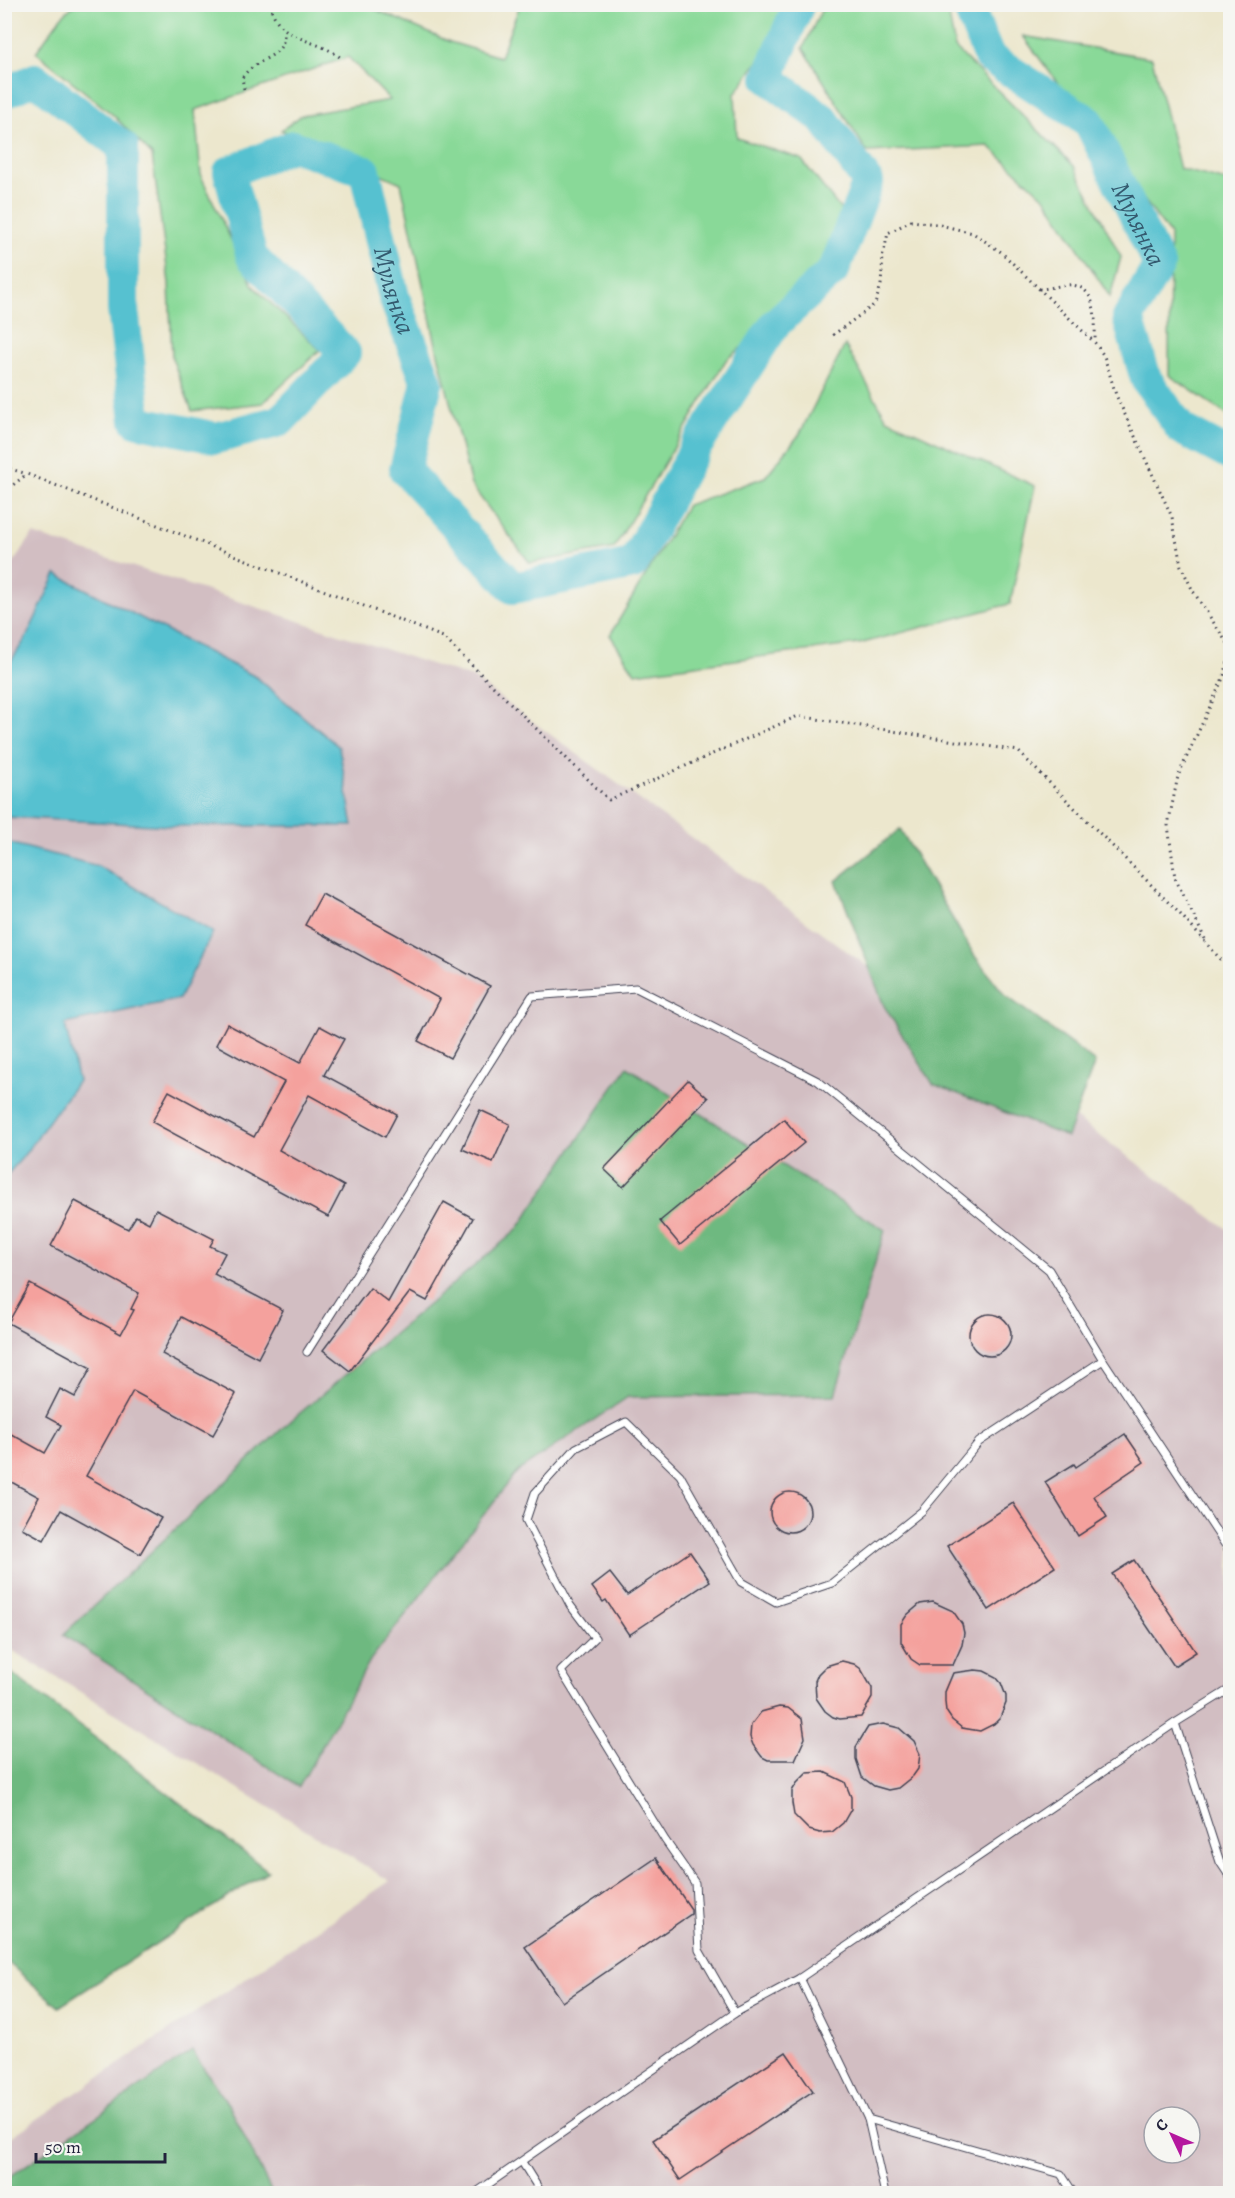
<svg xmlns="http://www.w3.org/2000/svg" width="1235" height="2198" font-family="Alegreya,serif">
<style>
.industrial{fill:#d2bec2;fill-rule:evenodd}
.green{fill:#89d998;stroke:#567e6a;stroke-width:1.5}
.forest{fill:#6eb980;stroke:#486e5e;stroke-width:1.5}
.water{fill:#56c1d0;stroke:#3c7286;stroke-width:1.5}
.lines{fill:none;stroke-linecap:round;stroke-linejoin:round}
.river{stroke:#56c1d0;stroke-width:32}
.building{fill:#f4a19d}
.service-casing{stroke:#404051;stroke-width:9}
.path{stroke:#404051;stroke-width:3;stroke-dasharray:1.5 4.5;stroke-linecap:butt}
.service{stroke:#fff;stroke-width:7}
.labels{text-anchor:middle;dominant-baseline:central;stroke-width:4.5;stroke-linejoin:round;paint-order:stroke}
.water-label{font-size:26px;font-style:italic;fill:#345a6f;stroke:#f6f6f2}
</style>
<rect width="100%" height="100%" fill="#f6f6f2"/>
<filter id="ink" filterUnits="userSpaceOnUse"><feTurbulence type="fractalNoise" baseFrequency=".0167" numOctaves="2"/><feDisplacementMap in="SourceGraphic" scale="12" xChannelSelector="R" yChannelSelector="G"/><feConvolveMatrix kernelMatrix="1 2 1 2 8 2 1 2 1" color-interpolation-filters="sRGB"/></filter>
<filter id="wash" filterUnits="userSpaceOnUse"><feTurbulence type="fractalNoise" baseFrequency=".008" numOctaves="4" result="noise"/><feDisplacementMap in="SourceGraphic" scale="24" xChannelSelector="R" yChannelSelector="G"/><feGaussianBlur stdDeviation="1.35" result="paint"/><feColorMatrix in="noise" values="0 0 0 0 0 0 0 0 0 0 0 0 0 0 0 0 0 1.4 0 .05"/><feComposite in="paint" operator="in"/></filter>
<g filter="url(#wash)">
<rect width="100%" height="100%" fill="#ece7cd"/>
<path class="industrial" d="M33,534L473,678L1230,1231V2193L5,2194V2141L390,1881L5,1646L4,576ZM1154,2117H1190V2153H1154Z"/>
<g class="green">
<polygon points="74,5 365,5 450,42 500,57 520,5 798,5 735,94 737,138 801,159 852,224 806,296 726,360 614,548 530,563 471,485 438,354 401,183 281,130 302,115 390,100 348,57 195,110 201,176 253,286 320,350 263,403 192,411 172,358 169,283 152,155 113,115 36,52 61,17"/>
<polygon points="824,5 947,5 955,48 1074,166 1121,257 1110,297 1046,199 989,146 867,152 803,48"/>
<polygon points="1023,36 1152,58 1180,169 1230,182 1230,417 1169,375 1170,235"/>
<polygon points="845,345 887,419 1035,486 1010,604 859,644 635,673 610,635 687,505 765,477 799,435"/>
</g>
<g class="forest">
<polygon points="900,829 974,955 1005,995 1095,1062 1067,1137 933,1084 884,1006 836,881"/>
<polygon points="627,1067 885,1230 835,1395 628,1397 517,1472 371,1659 299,1787 63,1635 287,1424 517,1230"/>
<polygon points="5,1668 268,1871 59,2007 5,1960"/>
<polygon points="192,2051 230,2107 272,2193 5,2193 5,2180"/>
</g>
<g class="water">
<polygon points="56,574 256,677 339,747 353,826 171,826 5,817 5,670 26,638"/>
<polygon points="5,842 98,866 213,932 179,999 65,1024 78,1081 22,1158 5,1177"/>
</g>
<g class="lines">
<g class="river">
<path id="s1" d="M967,4L989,57L1089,122L1159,265L1128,318L1146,379L1181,429L1230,455"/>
<path id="s2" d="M4,93L35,79L123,147V309L136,421L216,438L280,421L345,353L252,257L229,172L293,146L365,171L394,297L427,383L405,470L513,588L633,564L696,447L775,324L834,270L868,182L823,119L768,78L799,4"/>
</g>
</g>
<g id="blocks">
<g class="building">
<polygon points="322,894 490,986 450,1058 418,1041 440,999 305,925"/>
<polygon points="227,1024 300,1063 320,1026 344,1039 324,1075 397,1114 385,1137 309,1095 279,1150 344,1186 328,1217 152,1122 169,1091 254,1137 284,1082 216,1045"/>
<polygon points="688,1080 708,1098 623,1187 604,1169"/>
<polygon points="480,1110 510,1124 493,1162 462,1149"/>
<polygon points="784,1119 804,1143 680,1245 660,1221"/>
<polygon points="75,1201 128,1229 136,1216 149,1223 156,1209 214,1239 210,1246 225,1253 214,1274 283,1310 258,1358 181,1317 162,1354 236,1394 213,1435 133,1391 86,1476 161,1518 140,1554 61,1510 44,1540 22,1528 39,1497 4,1478 4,1430 45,1453 61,1425 46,1417 60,1389 75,1397 91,1368 8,1323 30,1284 121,1334 134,1310 131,1309 139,1293 51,1246"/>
<polygon points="444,1202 473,1218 427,1301 410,1292 350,1371 323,1350 370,1288 388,1302"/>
<circle cx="990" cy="1335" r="21"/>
<polygon points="1125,1434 1144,1462 1094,1496 1107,1517 1078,1536 1045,1482 1074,1464 1076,1467"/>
<circle cx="790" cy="1512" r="20"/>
<polygon points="1013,1503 1055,1567 989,1610 947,1546"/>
<polygon points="690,1552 710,1581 629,1635 606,1600 603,1602 592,1587 610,1573 627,1595"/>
<polygon points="1134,1560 1196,1652 1174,1666 1112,1574"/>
<polygon points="933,1602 953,1611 962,1624 964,1633 962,1645 953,1665 920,1665 911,1659 901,1642 901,1624 907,1615 920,1604"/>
<polygon points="842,1661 854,1664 861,1669 872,1688 872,1698 861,1717 840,1719 833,1717 825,1711 816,1698 815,1681 818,1674 826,1666"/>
<polygon points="975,1670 984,1671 996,1677 1001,1683 1006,1696 1006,1703 1000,1718 994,1724 980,1731 962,1728 952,1720 946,1711 945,1702 945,1692 953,1673"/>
<polygon points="779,1707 788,1708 802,1719 805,1738 795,1760 768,1760 762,1757 753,1745 750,1737 751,1725 761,1712"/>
<polygon points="883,1724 899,1728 914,1741 920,1754 918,1769 913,1776 898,1788 888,1790 874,1786 862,1777 856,1759 856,1747 868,1727"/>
<polygon points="824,1772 845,1782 851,1797 851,1809 843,1823 832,1832 820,1833 809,1830 794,1815 792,1803 792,1791 797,1783 807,1773"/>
<polygon points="656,1858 691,1909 691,1914 562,2002 525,1947"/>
<polygon points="786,2052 813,2091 680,2180 653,2140"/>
</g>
</g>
</g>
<g filter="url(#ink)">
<use href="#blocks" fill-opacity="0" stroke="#404051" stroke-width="1.5"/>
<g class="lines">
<g class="service-casing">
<g id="service">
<polyline points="307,1352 532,996 636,988 818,1081 1049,1270 1103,1360 1230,1552"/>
<polyline points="1175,1723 1220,1862 1230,1877"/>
<polyline points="800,1978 868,2119 885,2194"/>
<polyline points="735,2013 699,1950 695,1883 665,1840 561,1671 595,1638 570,1605 526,1520 535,1493 576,1448 626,1422 680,1475 741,1582 776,1602 832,1583 922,1511 979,1442 1103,1360"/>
<polyline points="868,2119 1061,2174 1074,2194"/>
<polyline points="522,2162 542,2194"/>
<polyline points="474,2194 735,2013 800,1978 1175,1723 1230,1689"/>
</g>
</g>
<g class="path">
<path d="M270,4C279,44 318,37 342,59"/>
<path d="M244,89L242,78C255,57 286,59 284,32"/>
<path d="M1039,289C1050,289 1062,284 1072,285C1099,288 1095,324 1095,342"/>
<polyline points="833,335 875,304 881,285 883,256 888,233 911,221 936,224 973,233 1001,252 1095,343 1104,356 1116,395 1172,517 1181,566 1193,591 1225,640 1230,645"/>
<polyline points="4,467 27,474"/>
<polyline points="4,492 27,474 443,637 609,800 798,716 1018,751 1182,916 1230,970"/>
<polyline points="1205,939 1175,878 1168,825 1178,776 1224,676 1230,654"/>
</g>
<use href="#service" class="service"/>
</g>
</g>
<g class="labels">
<g class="water-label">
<text stroke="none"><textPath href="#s1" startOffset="290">Мулянка</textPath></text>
<text stroke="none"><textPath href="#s2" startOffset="1152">Мулянка</textPath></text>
</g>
</g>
<rect width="1235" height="2198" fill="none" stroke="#f6f6f2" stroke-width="24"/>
<g transform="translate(1172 2135) rotate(314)"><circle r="28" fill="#f6f6f2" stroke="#a1a1a9" stroke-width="1.5"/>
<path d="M0-4.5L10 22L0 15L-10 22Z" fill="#b5179e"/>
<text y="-9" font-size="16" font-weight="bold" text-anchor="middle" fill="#22223b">С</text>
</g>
<path d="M36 2153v9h129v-9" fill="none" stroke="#22223b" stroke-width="3"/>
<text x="45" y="2153" font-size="18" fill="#22223b" stroke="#f6f6f2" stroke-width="4.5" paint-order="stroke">50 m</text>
</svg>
